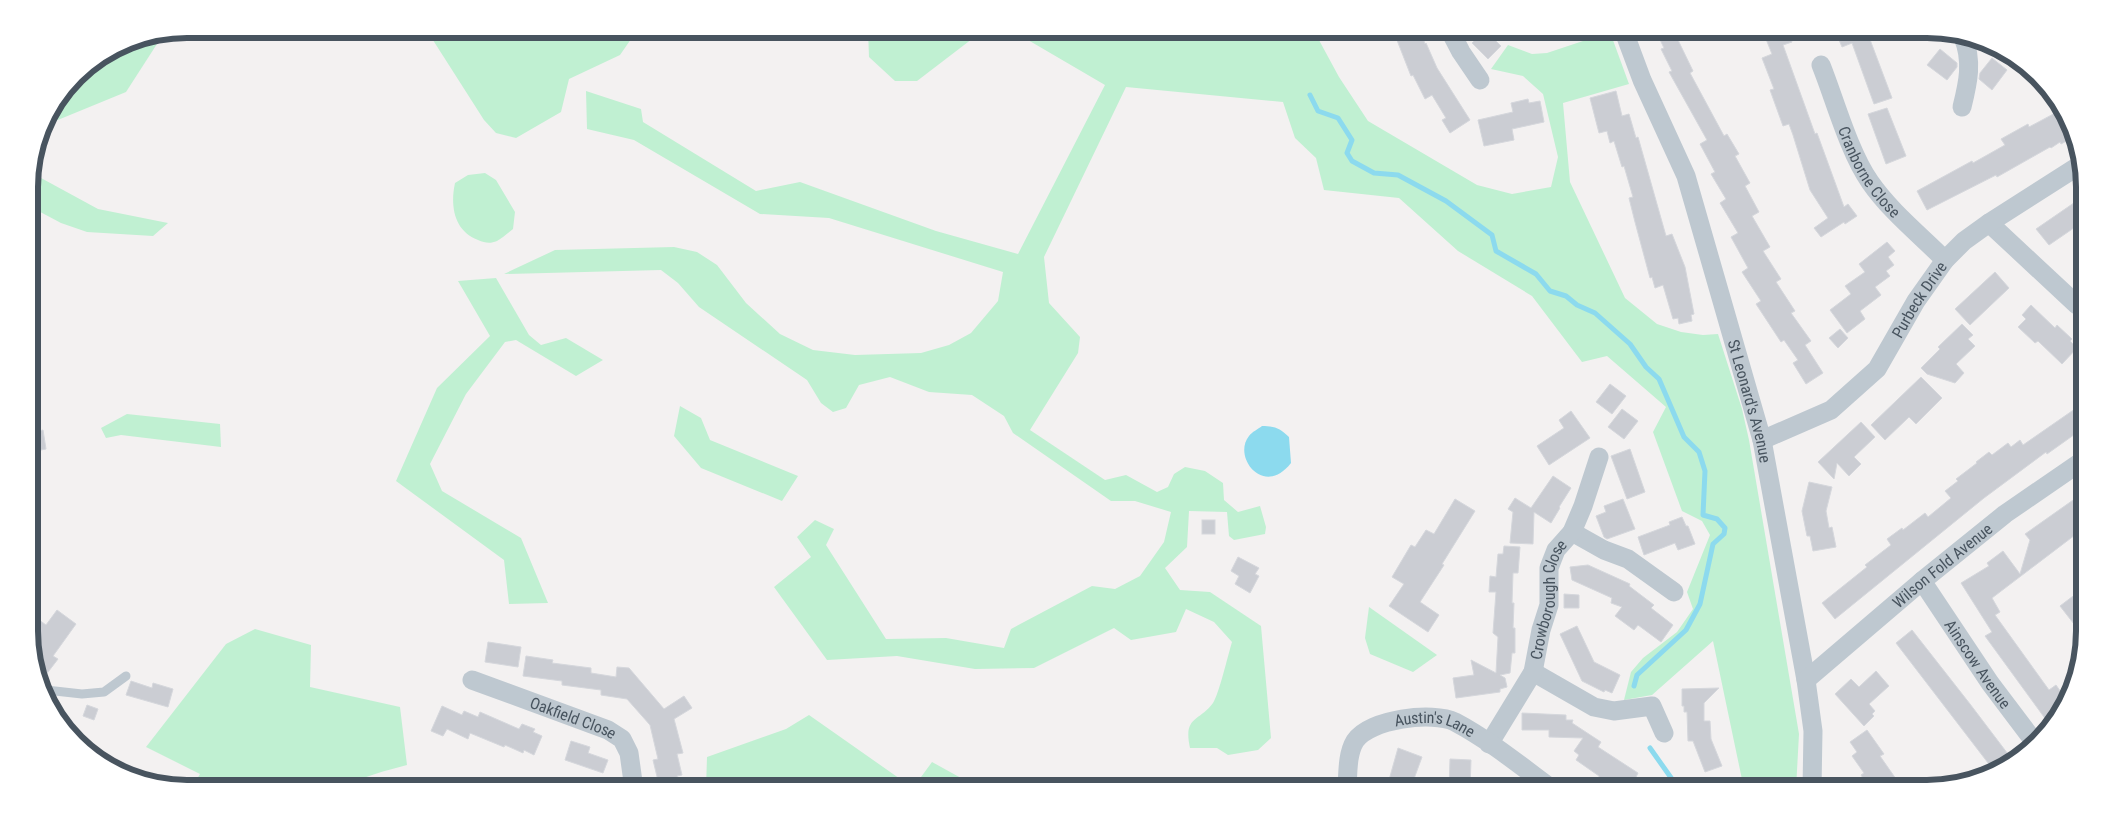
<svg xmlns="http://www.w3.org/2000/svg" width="2114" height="818" font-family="'Roboto Condensed',sans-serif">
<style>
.green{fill:#c0f0d2}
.water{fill:#8cdaee}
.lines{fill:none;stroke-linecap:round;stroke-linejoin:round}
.stream{stroke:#8cdaee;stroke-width:5}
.building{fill:#cbcdd3;stroke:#d5d7dc}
.lane{stroke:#bec8d0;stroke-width:9}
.street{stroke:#bec8d0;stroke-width:19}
.labels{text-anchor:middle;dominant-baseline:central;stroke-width:5;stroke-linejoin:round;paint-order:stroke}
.street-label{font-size:16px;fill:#48545f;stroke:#fff}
.rim{fill:none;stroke:#48545f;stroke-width:6}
</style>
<rect width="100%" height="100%" fill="#f3f1f1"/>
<g class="green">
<polygon points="431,29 638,29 620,55 569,79 561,112 516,138 496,133 484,120 431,37"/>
<polygon points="868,29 985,29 917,81 895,81 869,57"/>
<path d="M1026,29H1313L1339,77L1368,121L1477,185L1512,194L1551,187L1558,157L1543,94L1523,76L1491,69L1508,45L1532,54L1547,53L1610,32L1629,84L1563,103L1570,182L1625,298L1657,324L1681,332L1703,335L1718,334L1742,409L1749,440L1799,734L1796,789H1744L1713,641L1652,695L1624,700L1631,672L1643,658L1677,632L1693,609L1687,592L1710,535L1702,521L1682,511L1653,432L1666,407L1607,356L1582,362L1532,296L1458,251L1399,198L1324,190L1316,158L1295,138L1283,102L1126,87L1044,257L1049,303L1080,337L1078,353L1030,430L1105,480L1126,475L1157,492L1168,487L1174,474L1185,467L1205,471L1223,483L1224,500L1238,512L1260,506L1266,527L1265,534L1234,540L1229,536L1227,512L1189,511L1187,547L1165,568L1180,590L1210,592L1261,626L1271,738L1258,750L1228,755L1217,748H1190C1183,716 1199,722 1213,703C1219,694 1228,655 1232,642L1214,622L1186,609L1176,632L1131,640L1114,628L1034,668L975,669L897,656L827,660L774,587L811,557L797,537L815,520L834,529L826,545L886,639L946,638L1004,648L1011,629L1092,586L1115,589L1140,576L1164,542L1171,512L1135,501H1111L1013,433L1004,416L972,395L929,392L890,377L859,385L846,408L833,412L821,403L807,380L699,307L678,283L661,270L504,274L555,250L674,247L697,252L717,265L746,303L780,334L813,350L855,355L921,353L949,345L971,333L998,301L1003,272L829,218L760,214L634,140L587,129L586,91L641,109L643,122L756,191L800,182L936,231L1018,254L1105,85L1028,40Z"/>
<polygon points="164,33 126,92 48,124 60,96 82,68 126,41"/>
<polygon points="30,172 98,209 168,223 153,236 87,232 61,223 29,206"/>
<path d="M485,173L496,180L515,212L513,229C508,233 502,238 497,241C490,244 485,243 478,240C454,231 450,206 455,183L468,175Z"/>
<polygon points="496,278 529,335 541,345 566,338 603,360 576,376 516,340 505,342 466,394 430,464 442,491 521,538 548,603 509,604 504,560 396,481 437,388 490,336 458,281"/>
<polygon points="680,406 701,418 710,440 798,476 782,501 701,468 674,436"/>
<polygon points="127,414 220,424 221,447 121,435 106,438 101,428"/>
<polygon points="1369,607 1437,655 1413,672 1370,654 1365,638"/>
<path d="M255,629L311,645L310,687L400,707L407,765C385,771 362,776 342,789H191L200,774L146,747L226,644Z"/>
<polygon points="809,715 913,788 932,762 981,789 706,789 707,757 786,729"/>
</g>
<path class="water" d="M1262,426C1274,426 1280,428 1289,437L1291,463C1264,498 1232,457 1249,436C1252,432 1258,429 1262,426Z"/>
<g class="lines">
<g class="stream">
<polyline points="1310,95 1318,111 1338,118 1352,140 1347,153 1352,161 1374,173 1398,175 1446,201 1492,235 1496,251 1536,274 1550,291 1566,296 1577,305 1595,313 1630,344 1646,367 1659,379 1684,437 1699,452 1705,471 1703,515 1717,519 1725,528 1724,534 1713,544 1700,604 1686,630 1637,675 1634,686"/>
<polyline points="1650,748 1679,789"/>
</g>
</g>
<g class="building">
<polygon points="1412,29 1420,29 1425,44 1426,43 1437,68 1470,120 1450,133 1442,120 1446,118 1432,95 1425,99 1413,75 1411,76 1395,35"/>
<polygon points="1471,29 1484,29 1501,46 1488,59 1472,43 1474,41"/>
<polygon points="1655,29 1695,29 1677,38 1693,71 1690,73 1724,136 1727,134 1739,154 1735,156 1750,183 1745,186 1759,212 1752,216 1770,247 1763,251 1781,279 1776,282 1795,311 1791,313 1811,341 1805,345 1823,373 1806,384 1793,363 1798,360 1784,340 1781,342 1756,304 1761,301 1742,272 1748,268 1731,237 1738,233 1720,203 1726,199 1711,174 1715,172 1700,144 1707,140 1669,72 1672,71 1661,49 1664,48"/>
<polygon points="1762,29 1787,29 1792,42 1783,45 1815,134 1817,133 1844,207 1848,204 1857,216 1845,224 1844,222 1821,237 1814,228 1828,218 1810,190 1793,135 1789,124 1783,126 1770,90 1774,89 1762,58 1772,54"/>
<polygon points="1845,29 1866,29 1892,98 1874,104 1852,43 1842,47 1837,35 1846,32"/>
<polygon points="1940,49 1957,63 1957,67 1947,80 1927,65"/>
<polygon points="1992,58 2007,70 1992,90 1979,79 1980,73"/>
<polygon points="1616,91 1622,116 1629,114 1636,138 1638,137 1666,236 1672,234 1685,267 1694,314 1691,315 1692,321 1679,324 1678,318 1673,319 1663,285 1655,288 1652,277 1650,278 1635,222 1629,198 1633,197 1624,166 1622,167 1614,141 1610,143 1607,131 1599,133 1590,98"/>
<polygon points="1528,99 1529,103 1540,101 1544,122 1512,129 1514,140 1484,146 1478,120 1513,112 1511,103"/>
<polygon points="1887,108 1906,156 1886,164 1868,114"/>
<polygon points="2059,111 2072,138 2061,144 2060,142 2051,148 2050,147 1997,177 1996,175 1927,210 1917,191 1972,161 1973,163 2005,145 2001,139 2028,124 2029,127"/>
<polygon points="2084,196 2084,221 2049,245 2036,229"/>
<polygon points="1887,242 1895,251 1888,257 1894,265 1886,271 1890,276 1875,287 1881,295 1860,311 1865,319 1847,333 1830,310 1851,294 1845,286 1865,272 1859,264"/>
<polygon points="1995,272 2009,288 1970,325 1955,309"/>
<polygon points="2031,305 2055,328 2057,325 2072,339 2070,341 2077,348 2062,364 2038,341 2035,343 2018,327 2026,319 2022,315"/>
<polygon points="1962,324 1973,335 1968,339 1975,346 1956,364 1964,373 1955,383 1927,374 1921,368 1940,349 1938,347"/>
<polygon points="1840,329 1848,338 1838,348 1829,338"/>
<polygon points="1921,377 1942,398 1916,424 1909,417 1885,440 1871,425"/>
<polygon points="1610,384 1626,396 1612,414 1596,402"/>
<polygon points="2085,402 2085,427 2047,454 2046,452 1984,498 1835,619 1822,603 1867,567 1865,565 1891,545 1887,539 1902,528 1903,530 1925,513 1928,517 1951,498 1945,491 1958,481 1956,479 1977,463 1976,462 1989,452 1992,455 2008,443 2011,447 2020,440 2023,445"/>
<polygon points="1622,409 1638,421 1624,439 1608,427"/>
<polygon points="1571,411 1590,438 1549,465 1537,446 1564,428 1559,420"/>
<polygon points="1861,422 1875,437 1854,457 1861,464 1849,476 1837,463 1834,479 1818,462"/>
<polygon points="43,430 46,449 31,452 30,433"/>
<polygon points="1630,449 1645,492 1627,499 1611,456"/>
<polygon points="1553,476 1571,488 1559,507 1560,508 1551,523 1534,512 1533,544 1510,543 1513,512 1508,509 1515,498 1531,508"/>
<polygon points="1809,482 1832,487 1826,511 1829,528 1832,527 1836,547 1813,551 1810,536 1807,536 1802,511"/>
<polygon points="2076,498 2085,511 2085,548 2075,535 1992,598 2000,612 1995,615 2049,690 2056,685 2063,695 2057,700 2063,708 2052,728 1985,636 1992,632 1961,583 1989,566 1987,563 2003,551 2020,574 2030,540 2025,534"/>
<polygon points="1455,499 1475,511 1442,564 1444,565 1420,602 1439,615 1428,632 1389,606 1404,584 1392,577 1411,545 1415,547 1426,530 1434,534"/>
<polygon points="1623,499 1635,529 1607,539 1604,537 1596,516 1606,512 1604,506"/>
<polygon points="1682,517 1686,526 1688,526 1695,544 1678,550 1675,543 1644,555 1638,537 1670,525 1669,522"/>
<rect x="1202" y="520" width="13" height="14"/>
<polygon points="1504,546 1520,547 1518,573 1513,573 1512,603 1514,603 1513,628 1515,628 1515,653 1512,653 1510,673 1500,675 1505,678 1507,687 1500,689 1500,692 1456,698 1453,678 1474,675 1471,660 1496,673 1498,637 1493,633 1496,592 1489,592 1490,576 1496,577 1498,554 1503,554"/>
<polygon points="1238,557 1259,568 1255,574 1259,576 1250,593 1235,584 1239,576 1231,571"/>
<polygon points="1588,565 1630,584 1629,586 1654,605 1651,608 1673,625 1661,642 1638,625 1634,630 1615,616 1622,607 1611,603 1612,598 1572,580 1570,567"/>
<polygon points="2085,587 2085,615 2074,624 2060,606"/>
<polygon points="1564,594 1579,595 1579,608 1564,608"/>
<polygon points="57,610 76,624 53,656 58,659 45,676 35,669 32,662 31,614 46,625"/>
<polygon points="1577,626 1594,662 1620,675 1612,693 1605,690 1604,692 1582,681 1560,634"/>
<polygon points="1912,630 1970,704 2014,762 1995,772 1896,643"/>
<polygon points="488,642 521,647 518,667 485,662"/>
<polygon points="526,656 553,660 552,663 591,668 591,673 616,677 617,667 629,668 664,709 684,696 692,708 674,719 683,753 677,754 682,775 677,776 681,789 660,789 653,760 658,759 650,725 627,699 601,695 601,690 562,685 562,681 523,676"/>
<polygon points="1876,671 1889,686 1869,704 1875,711 1872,714 1874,716 1864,726 1835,694 1851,679 1859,687"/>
<polygon points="131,681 152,688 153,683 173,689 168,707 126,695"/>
<polygon points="1719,688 1704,703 1704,721 1710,721 1711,739 1722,766 1705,772 1693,741 1688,741 1687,712 1684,712 1684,706 1682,706 1682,689"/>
<polygon points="87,705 98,709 94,720 83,716"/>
<polygon points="442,706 462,715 464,711 478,717 480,712 519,729 522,724 535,729 533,732 542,736 534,755 524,750 523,753 505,745 504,747 470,733 468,739 447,729 443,736 431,731"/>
<polygon points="1522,713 1566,715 1566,720 1573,720 1572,723 1601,742 1598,747 1638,773 1636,777 1655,789 1624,789 1614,782 1599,784 1599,776 1576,760 1579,755 1574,751 1583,738 1549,737 1549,730 1522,730"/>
<polygon points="1867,730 1884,754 1880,756 1903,789 1870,789 1861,775 1864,773 1852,756 1857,752 1850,742"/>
<polygon points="571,741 590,747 588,753 608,760 603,773 565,760"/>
<polygon points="1398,748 1422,757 1411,787 1406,785 1398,788 1391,785 1389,780"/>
<polygon points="1450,759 1471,760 1470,789 1449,789"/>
</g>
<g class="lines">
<polyline class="lane" points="46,690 82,694 104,692 126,676"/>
<g class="street">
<polyline points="1449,29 1461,52 1480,80"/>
<path id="s1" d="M1623,29L1642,80L1686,176L1762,440L1806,680L1813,731L1812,789"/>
<path id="s2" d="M1821,65C1835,100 1849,152 1870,182C1890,211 1920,235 1945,260"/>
<path d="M1962,107C1968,83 1973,61 1963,37L1965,35"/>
<polyline points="1989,223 2077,305"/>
<path id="s3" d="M1762,440L1831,410L1877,369L1916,301L1945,260L1964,241L1989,223L2083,163"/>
<polyline points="1572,532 1604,550 1628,559 1674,592"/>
<path id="s4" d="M1922,581L1990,683L2036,744"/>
<polyline points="1533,672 1594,707 1614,711 1652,706 1664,733"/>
<path id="s5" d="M472,680L608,730L622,739L629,753L634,789"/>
<path id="s6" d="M1806,680L1922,581L2005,514L2085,459"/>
<path id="s7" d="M1489,744L1533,672L1541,630L1549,605V568L1556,550L1572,532L1583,506L1599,457"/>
<path id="s8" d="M1347,789C1348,774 1347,754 1355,741C1369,719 1433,711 1455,722C1489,740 1521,766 1552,789"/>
</g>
</g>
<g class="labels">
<g class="street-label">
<text stroke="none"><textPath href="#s2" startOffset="118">Cranborne Close</textPath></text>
<text stroke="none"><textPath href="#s3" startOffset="218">Purbeck Drive</textPath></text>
<text stroke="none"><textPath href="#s1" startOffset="394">St Leonard's Avenue</textPath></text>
<text stroke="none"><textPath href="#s6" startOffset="178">Wilson Fold Avenue</textPath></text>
<text stroke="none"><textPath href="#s7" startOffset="159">Crowborough Close</textPath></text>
<text stroke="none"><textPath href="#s4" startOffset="100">Ainscow Avenue</textPath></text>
<text stroke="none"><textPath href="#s5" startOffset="108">Oakfield Close</textPath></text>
<text stroke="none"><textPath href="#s8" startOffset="136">Austin's Lane</textPath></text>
</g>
</g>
<path d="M0 0H2114V818H0ZM187 38H1927A149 149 0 0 1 2076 187V631A149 149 0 0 1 1927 780H187A149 149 0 0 1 38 631V187A149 149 0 0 1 187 38Z" fill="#fff" fill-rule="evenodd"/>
<path class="rim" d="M187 38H1927A149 149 0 0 1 2076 187V631A149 149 0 0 1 1927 780H187A149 149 0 0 1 38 631V187A149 149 0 0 1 187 38Z"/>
</svg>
